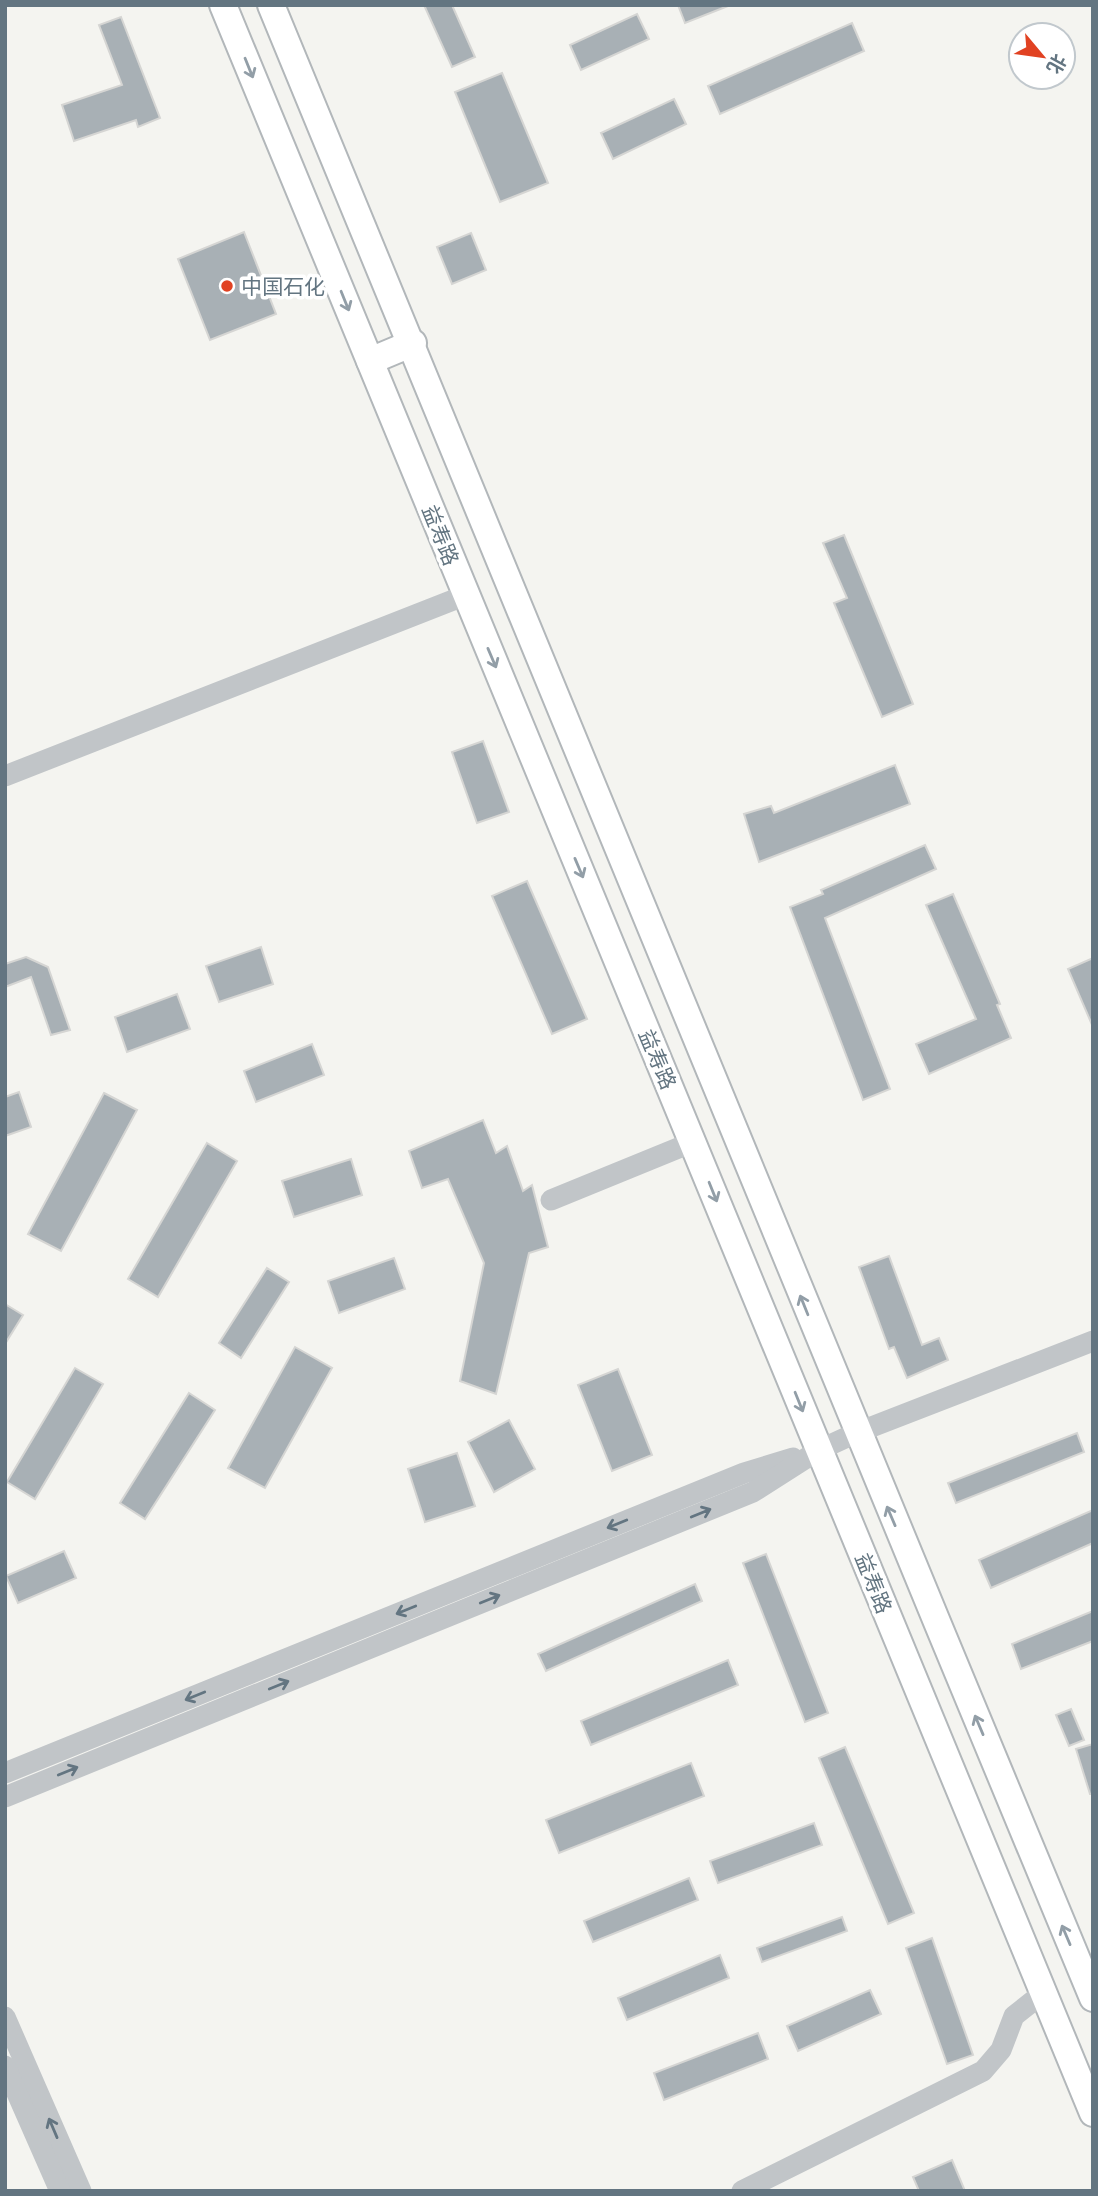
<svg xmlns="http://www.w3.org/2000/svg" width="1098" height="2196" font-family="'Golos Text','Noto Sans SC',sans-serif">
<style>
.building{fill:#a8b0b5;stroke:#d5d5d3;stroke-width:2}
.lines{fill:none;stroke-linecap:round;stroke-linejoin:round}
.major-casing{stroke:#b2b7ba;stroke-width:30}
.minor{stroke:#c1c5c8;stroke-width:21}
.major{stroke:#fff;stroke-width:26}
.oneway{stroke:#929ea7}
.oneway2{stroke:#637581}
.poi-dot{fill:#e14222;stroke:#fff;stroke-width:2.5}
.labels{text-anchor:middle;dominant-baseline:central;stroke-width:7;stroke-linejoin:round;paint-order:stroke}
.poi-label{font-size:21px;fill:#637581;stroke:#fff;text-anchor:start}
.street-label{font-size:21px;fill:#637581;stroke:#fff}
</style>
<rect width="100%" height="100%" fill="#f4f4f0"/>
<g class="building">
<polygon points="424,5 452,5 475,57 452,67"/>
<polygon points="678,5 728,5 728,6 685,23"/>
<polygon points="637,14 649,39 581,70 570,45"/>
<polygon points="121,17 160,118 138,127 136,120 74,141 62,105 122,85 99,25"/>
<polygon points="852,23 864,51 720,114 708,86"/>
<polygon points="502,73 548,183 500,202 455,92"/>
<polygon points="674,99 686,124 613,159 601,133"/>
<polygon points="244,232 276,314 210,340 178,259"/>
<polygon points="471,233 486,270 452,284 437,247"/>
<polygon points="844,535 913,704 882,717 834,603 847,598 823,543"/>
<polygon points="483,741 509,812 477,823 452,752"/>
<polygon points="895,765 910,804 759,862 744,814 771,806 774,813"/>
<polygon points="925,845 936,869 825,918 890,1089 863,1100 790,907 823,894 821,890"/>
<polygon points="527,881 587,1019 552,1034 492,896"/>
<polygon points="953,894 1000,1004 997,1005 1011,1038 929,1074 916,1044 976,1019 926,905"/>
<polygon points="261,947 273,984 219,1002 206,966"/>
<polygon points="26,957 48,967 70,1030 51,1035 31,977 5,987 5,964"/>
<polygon points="1093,958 1093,1027 1068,969"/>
<polygon points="177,994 190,1029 127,1052 115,1017"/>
<polygon points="312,1044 324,1075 256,1102 244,1071"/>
<polygon points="19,1092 31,1127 5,1136 5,1097"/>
<polygon points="104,1093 137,1110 61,1251 28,1234"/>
<polygon points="483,1120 496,1153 507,1146 523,1191 532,1185 548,1247 529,1253 496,1394 460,1381 484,1263 448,1179 422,1188 409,1151"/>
<polygon points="207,1143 237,1161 158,1297 128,1279"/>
<polygon points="351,1159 362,1195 294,1217 282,1181"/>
<polygon points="889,1256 922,1345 939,1338 948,1360 907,1378 894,1347 889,1349 859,1267"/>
<polygon points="394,1258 405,1289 339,1313 328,1281"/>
<polygon points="267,1268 289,1282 241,1358 219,1343"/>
<polygon points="5,1304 23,1315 5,1344"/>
<polygon points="295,1347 332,1368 265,1488 228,1468"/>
<polygon points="75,1368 103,1384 35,1499 7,1482"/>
<polygon points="618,1369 652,1455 612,1471 578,1385"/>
<polygon points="189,1393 215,1410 145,1519 120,1503"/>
<polygon points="509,1420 535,1469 494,1492 468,1442"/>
<polygon points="1077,1433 1084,1452 956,1503 948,1483"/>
<polygon points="457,1453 475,1506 425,1522 408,1469"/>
<polygon points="1093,1510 1093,1543 991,1588 979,1560"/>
<polygon points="64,1551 76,1578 18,1603 6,1576"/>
<polygon points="766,1554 828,1713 805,1722 743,1563"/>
<polygon points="695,1584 702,1601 546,1671 538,1654"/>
<polygon points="1093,1611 1093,1641 1021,1669 1012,1644"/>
<polygon points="728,1660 738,1685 591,1745 581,1721"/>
<polygon points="1071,1709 1084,1740 1069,1746 1056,1715"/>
<polygon points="1093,1744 1093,1794 1090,1794 1076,1749"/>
<polygon points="845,1747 914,1913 888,1924 819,1758"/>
<polygon points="691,1763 704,1796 559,1853 546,1820"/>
<polygon points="814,1823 822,1845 718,1883 710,1861"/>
<polygon points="689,1878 698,1900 593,1942 584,1921"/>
<polygon points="842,1917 847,1931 762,1962 757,1948"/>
<polygon points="932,1938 973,2055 947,2064 906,1948"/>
<polygon points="720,1955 729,1978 627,2020 618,1998"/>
<polygon points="870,1990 881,2014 798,2051 787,2026"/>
<polygon points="758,2033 768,2059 664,2100 654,2073"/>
<polygon points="952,2160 965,2191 919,2191 913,2177"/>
</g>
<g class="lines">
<g class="major-casing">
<g id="major">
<polyline points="223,5 1093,2113"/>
<path d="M271,5C549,668 816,1335 1093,1998"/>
<polyline points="370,361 413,343"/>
</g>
</g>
<g class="minor">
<polyline points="5,776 466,595"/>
<polyline points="551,1200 693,1142"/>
<polyline points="5,1773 744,1473 793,1458"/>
<polyline points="5,1797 753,1492 819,1450 856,1433 1093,1341"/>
<polyline points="5,2017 81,2191"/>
<polyline points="5,2066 60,2191"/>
<polyline points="742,2191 983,2071 1001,2050 1014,2016 1043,1993"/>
</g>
<use href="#major" class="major"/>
</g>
<defs><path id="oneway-shaft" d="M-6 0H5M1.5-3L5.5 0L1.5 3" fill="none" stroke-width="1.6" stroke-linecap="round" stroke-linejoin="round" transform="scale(1.75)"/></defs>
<g class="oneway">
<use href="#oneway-shaft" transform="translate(249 68) rotate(68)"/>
<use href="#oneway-shaft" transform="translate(345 301) rotate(68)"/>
<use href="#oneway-shaft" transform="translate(492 658) rotate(67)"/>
<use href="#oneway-shaft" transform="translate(579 868) rotate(67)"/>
<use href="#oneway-shaft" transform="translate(713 1192) rotate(68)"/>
<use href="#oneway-shaft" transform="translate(804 1305) rotate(-112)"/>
<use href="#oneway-shaft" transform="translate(799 1402) rotate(68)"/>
<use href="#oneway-shaft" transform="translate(891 1516) rotate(-113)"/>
<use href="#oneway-shaft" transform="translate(979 1725) rotate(-113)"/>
<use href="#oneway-shaft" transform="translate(1066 1935) rotate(-113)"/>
</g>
<g class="oneway2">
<use href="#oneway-shaft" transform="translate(701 1513) rotate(-22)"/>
<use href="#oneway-shaft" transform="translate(617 1524) rotate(158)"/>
<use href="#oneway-shaft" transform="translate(490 1599) rotate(-22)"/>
<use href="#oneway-shaft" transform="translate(406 1610) rotate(158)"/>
<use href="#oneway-shaft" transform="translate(279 1685) rotate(-22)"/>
<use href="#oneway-shaft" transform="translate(195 1696) rotate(158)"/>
<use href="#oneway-shaft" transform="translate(68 1771) rotate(-22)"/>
<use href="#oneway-shaft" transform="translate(53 2128) rotate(-113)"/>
</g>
<circle class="poi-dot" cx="227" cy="286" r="7"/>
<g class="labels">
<g class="poi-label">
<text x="241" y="286">中国石化</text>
</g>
<g class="street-label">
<text transform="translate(441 535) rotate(68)">益寿路</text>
<text transform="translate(658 1059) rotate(67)">益寿路</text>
<text transform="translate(874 1583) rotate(68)">益寿路</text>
</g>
</g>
<rect width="1098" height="2196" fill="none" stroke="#637581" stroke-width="14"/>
<g transform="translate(1042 56) rotate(119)"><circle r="33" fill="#ffffff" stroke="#c1c8cd" stroke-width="2"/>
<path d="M0-5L12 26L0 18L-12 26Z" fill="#e14222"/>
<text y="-10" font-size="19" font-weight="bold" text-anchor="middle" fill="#637581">北</text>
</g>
</svg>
